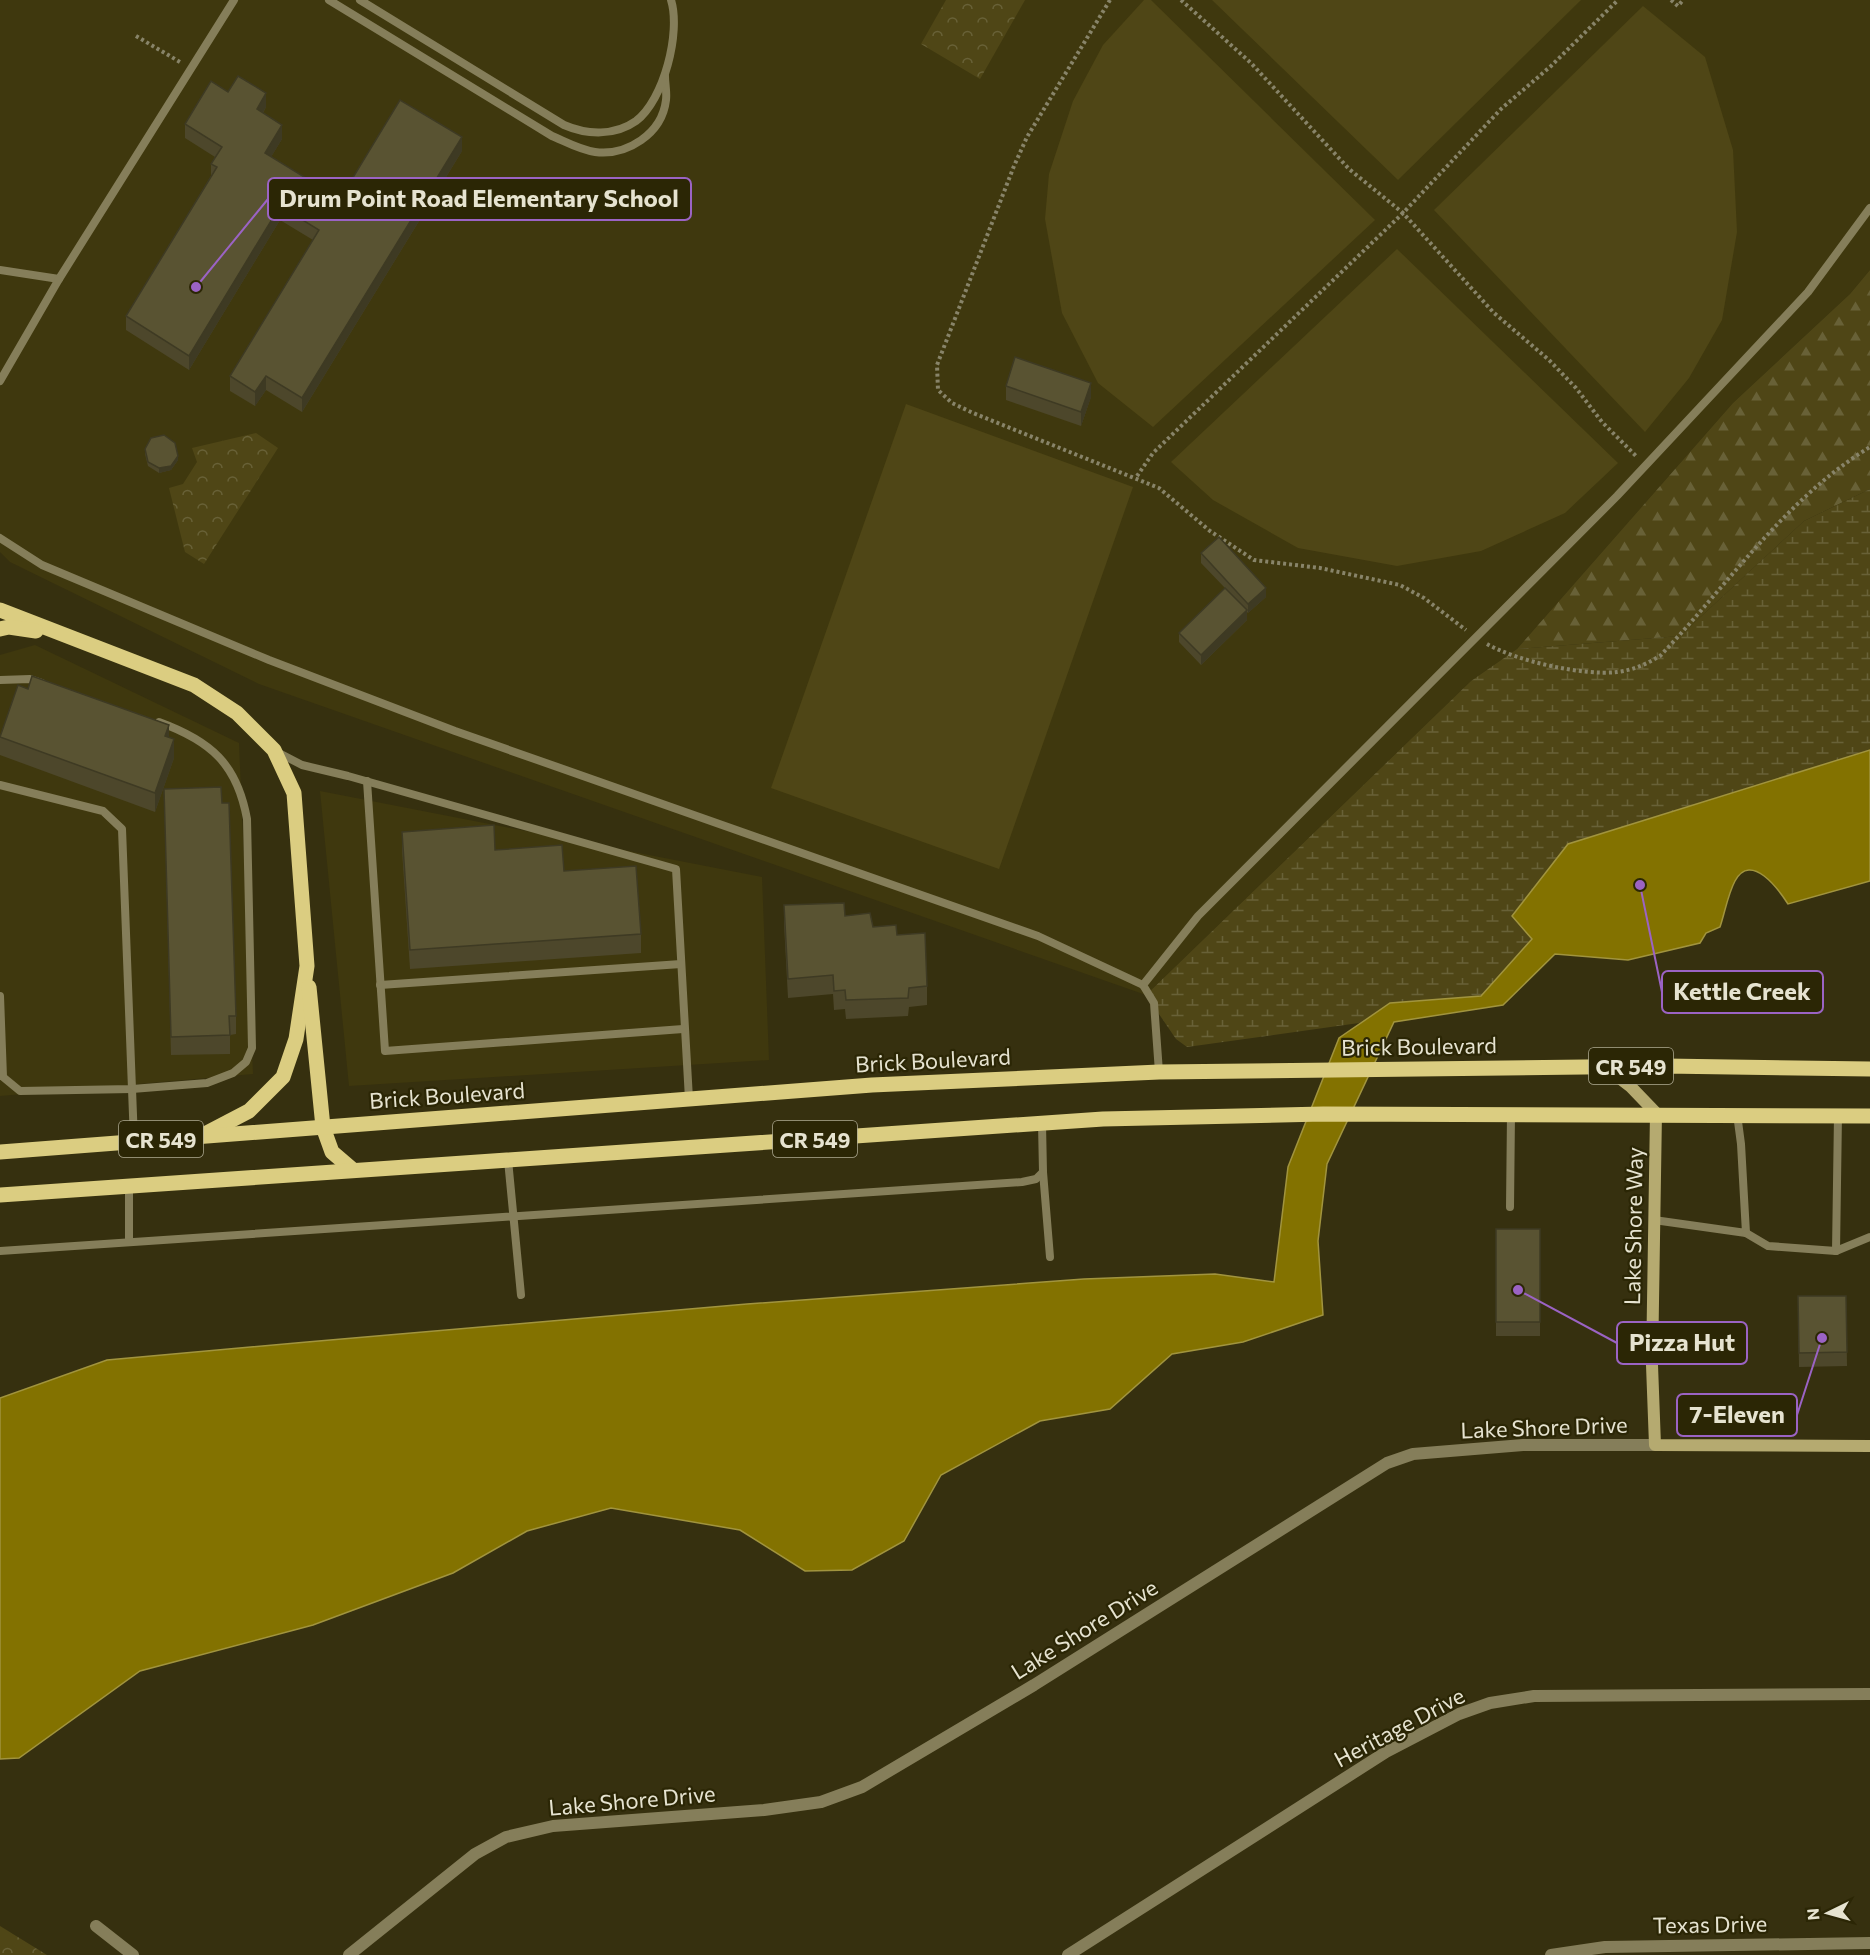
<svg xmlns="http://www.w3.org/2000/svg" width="1870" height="1955" font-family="Commissioner,sans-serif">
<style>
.built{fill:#3f380e}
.forest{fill:url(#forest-firs)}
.wetland{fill:url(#wetland-marsh)}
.park{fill:url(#park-crowns)}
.pitch{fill:#4f4616}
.water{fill:#837200;stroke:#a1943e;stroke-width:1.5}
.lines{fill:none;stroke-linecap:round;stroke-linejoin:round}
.path{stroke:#888469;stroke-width:4;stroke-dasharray:3 3;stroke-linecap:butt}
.lane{stroke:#857e5a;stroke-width:8}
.street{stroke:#857e5a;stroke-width:12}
.secondary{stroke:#b5aa70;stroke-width:12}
.primary{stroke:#dbcd81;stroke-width:15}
.wall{fill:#4d472b}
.shaded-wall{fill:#3e3a23}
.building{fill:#595332;stroke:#3e3a23;stroke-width:1.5}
.labels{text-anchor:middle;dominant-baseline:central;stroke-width:4.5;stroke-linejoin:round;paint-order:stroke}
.shield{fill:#2b2605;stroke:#aeaa93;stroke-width:1.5}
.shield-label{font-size:21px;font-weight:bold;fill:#e6e3d0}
.street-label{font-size:22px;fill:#e6e3d0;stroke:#2b2605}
.leader{fill:none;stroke:#9b63c4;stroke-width:2}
.callout-dot{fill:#9b63c4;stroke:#2b2605;stroke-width:2}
.callout{fill:#2b2605;stroke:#9b63c4;stroke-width:2}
.callout-label{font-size:24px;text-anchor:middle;font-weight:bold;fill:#e6e3d0}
</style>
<defs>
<pattern id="forest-firs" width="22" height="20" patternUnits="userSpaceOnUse" patternTransform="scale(1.5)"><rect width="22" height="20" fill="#4f4616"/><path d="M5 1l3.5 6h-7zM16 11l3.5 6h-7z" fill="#686137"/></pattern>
<pattern id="wetland-marsh" width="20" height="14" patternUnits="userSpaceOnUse" patternTransform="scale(1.5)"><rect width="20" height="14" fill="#4f4616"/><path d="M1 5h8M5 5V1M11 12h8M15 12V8" fill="none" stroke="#686137"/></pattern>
<pattern id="park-crowns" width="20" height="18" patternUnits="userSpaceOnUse" patternTransform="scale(1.5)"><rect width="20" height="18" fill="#4f4616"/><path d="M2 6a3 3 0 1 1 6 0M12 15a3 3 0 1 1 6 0" fill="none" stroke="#686137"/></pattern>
</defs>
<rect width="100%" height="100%" fill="#36300f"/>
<g class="built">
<polygon points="0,0 1870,0 1870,270 1850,294 1733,403 1517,649 1471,681 1146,995 259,684 10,562 0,552"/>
<polygon points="35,645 239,743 253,1074 0,1096 0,655"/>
<polygon points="320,791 762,877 769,1060 349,1086"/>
</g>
<polygon class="forest" points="1870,270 1870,489 1804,521 1680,636 1517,649 1733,403 1850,294"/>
<polygon class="wetland" points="1870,489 1870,750 1568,844 1532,939 1481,996 1391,1003 1359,1023 1187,1047 1176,1039 1146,995 1471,681 1517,649 1680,636 1804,521"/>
<g class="park">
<polygon points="946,0 1025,0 980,79 921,44"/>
<polygon points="256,433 278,448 204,564 185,552 169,488 183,484 197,462 192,448"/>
<polygon points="0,1926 47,1955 0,1955"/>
</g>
<g class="pitch">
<polygon points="1144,0 1151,0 1375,220 1153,427 1098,383 1062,313 1045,219 1049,174 1073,101 1103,45"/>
<polygon points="1212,0 1581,0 1398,180"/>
<polygon points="1643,6 1705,57 1733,150 1737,232 1722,320 1689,378 1645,432 1434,210"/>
<polygon points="1397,249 1618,463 1565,513 1481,551 1397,566 1298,548 1213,500 1171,462"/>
<polygon points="906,404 1133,487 999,869 771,788"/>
</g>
<path class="water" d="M1870,750V881L1788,904C1779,890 1751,851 1735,881C1728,894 1725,912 1720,927L1706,933L1700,943L1628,960L1555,954L1503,1005L1394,1022L1327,1164L1318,1241L1323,1315L1243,1342L1172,1354L1110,1409L1040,1421L941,1475L904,1541L852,1570L805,1571L740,1530L611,1508L527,1531L453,1573L313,1625L140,1671L19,1758L0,1759V1398L107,1360L307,1342L747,1304L1084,1279L1215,1274L1274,1282L1288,1167L1339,1038L1390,1003L1481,996L1532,939L1512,916L1568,844Z"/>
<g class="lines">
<g class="path">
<polyline points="1110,0 1027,137 1014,166 937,365 938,390 952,403 973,413 1159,488 1210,531 1254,560 1320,568 1400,585 1424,598 1466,630"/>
<polyline points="1181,0 1251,63 1349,169 1403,213 1494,313 1549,360 1576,388 1602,422 1637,457"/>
<polyline points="1671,0 1678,6 1683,0"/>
<polyline points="136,36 180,62"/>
<polyline points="1137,476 1153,453 1403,213 1501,109 1551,66 1618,0"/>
<path d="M1487,644C1517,661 1583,676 1617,672C1634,670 1646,664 1660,656C1727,586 1786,498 1870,447"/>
</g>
<g class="lane">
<path d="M329,0L552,136C566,142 580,150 595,152C627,156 662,134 666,100C667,92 665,84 665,76"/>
<path d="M360,0L564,125C587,135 615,136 636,121C664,100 681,32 671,0"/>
<polyline points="0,270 59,279 234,0"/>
<polyline points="0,381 59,279"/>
<polyline points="0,538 42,565 269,660 455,731 1038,936 1143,985"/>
<polyline points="0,680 30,679 42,683"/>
<polyline points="277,752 302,765 348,776 676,869 689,1099"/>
<polyline points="367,781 385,1051 683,1029"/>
<polyline points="0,785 103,811 122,829 134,1141"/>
<polyline points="380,985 681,964"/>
<path d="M0,996L3,1077L20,1091L132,1089L207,1083L233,1073L246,1062L252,1048L247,819C237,764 211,741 159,722"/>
<polyline points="1159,1072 1154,1003 1143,985 1198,916 1617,496 1808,292 1870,208"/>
<polyline points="508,1160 521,1295"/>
<polyline points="1043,1172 1050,1257"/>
<polyline points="129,1186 129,1242"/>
<polyline points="1510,1207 1511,1114"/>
<polyline points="1654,1220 1746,1233 1741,1144 1737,1114"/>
<polyline points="1746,1233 1768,1246 1836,1251 1870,1237"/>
<polyline points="0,1251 1022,1182 1036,1179 1043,1172 1042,1124"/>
<polyline points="1836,1251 1838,1115"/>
</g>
<g class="street">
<polyline points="96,1926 133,1955"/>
<polyline points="349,1955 475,1854 506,1837 553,1826 764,1810 821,1802 862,1787 1034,1685 1387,1463 1413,1454 1523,1445 1655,1445"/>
<polyline points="1068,1955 1386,1752 1459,1714 1490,1703 1534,1696 1870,1694"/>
<polyline points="1551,1955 1605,1947 1870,1943"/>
</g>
<polyline class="secondary" points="1605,1067 1631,1087 1656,1113 1652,1365 1655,1445 1870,1446"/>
<g class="primary">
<polyline points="0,610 194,685 237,713 274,750 294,793 307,966 296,1039 283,1077 249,1111 205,1134"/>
<polyline points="0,629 9,627 36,631"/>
<polyline points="309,987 323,1127 332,1152 353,1170"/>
<polyline points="0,1152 872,1085 1159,1072 1665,1066 1870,1069"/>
<polyline points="0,1195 1103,1119 1323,1114 1870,1116"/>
</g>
</g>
<g class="wall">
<polygon points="228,92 266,107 263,113 282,139 271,157 340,199 462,151 302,412 266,390 255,406 230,391 230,376 313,240 280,220 189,370 126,330 126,316 211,176 211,164 215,157 185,138 185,124"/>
<polygon points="1006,386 1091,397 1081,426 1006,400"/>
<polygon points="145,449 178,460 171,470 159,473 148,466 145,454"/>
<polygon points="1201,553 1266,597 1248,613 1247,612 1247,620 1201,665 1179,642 1179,633 1225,588 1201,563"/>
<polygon points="0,736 169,737 174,758 155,812 0,755"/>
<polygon points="164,789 236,1016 236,1034 230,1035 230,1054 171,1055"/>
<polygon points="402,832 495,850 564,871 641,934 641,953 410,969 402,850"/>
<polygon points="784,905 845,916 873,927 897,935 927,986 927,1005 909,1007 908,1016 846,1019 845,1009 834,1010 833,994 788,998 784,924"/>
<rect x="1496" y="1229" width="44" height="107"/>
<polygon points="1798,1296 1846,1296 1847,1366 1799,1367"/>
</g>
<g class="shaded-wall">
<polygon points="266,93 266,107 257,123 257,109"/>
<polygon points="282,125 282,139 265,167 265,153"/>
<polygon points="462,137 462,151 302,412 302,398"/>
<polygon points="280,206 280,220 189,370 189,356"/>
<polygon points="266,376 266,390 255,406 255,392"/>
<polygon points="1091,383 1091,397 1081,426 1081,412"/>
<polygon points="178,456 178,460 171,470 159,473 159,468"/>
<polygon points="1266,588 1266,597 1248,613 1248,604"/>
<polygon points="1247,610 1247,620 1201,665 1201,655"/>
<polygon points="169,725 169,744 165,736"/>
<polygon points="174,739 174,758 155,812 155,793"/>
</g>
<g class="building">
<polygon points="238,76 266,93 257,109 282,125 265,153 340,199 400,100 462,137 302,398 266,376 255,392 230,376 319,230 280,206 189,356 126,316 217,167 211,164 222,147 185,124 211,81 228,92"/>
<polygon points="1015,357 1091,383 1081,412 1006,386"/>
<polygon points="164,435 175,443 178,456 171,466 159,468 148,462 145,449 151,438"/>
<polygon points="1219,537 1266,588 1248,604 1201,553"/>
<polygon points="1225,588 1247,610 1201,655 1179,633"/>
<polygon points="32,676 169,725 165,736 174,739 155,793 0,737 18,685 28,689"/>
<polygon points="221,787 222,803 229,803 236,1016 229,1016 230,1035 171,1037 164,789"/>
<polygon points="494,825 495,850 562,845 564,871 636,866 641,934 410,950 402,832"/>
<polygon points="844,903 845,916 870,913 873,927 896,925 897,935 925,933 927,986 909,988 908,998 846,1000 845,990 834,991 833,975 788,979 784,905"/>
<rect x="1496" y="1229" width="44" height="93"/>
<polygon points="1798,1296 1846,1296 1847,1352 1799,1353"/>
</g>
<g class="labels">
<g class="shield">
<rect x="1589" y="1048" width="84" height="36" rx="4.5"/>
<rect x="119" y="1121" width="84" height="36" rx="4.5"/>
<rect x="773" y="1121" width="84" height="36" rx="4.5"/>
</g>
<g class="shield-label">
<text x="1631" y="1066">CR 549</text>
<text x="161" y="1139">CR 549</text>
<text x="815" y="1139">CR 549</text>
</g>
<g class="street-label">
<text transform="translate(1419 1046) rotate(-1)">Brick Boulevard</text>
<text transform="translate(933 1060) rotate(-3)">Brick Boulevard</text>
<text transform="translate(447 1095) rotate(-4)">Brick Boulevard</text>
<text transform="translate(1633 1226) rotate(-89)">Lake Shore Way</text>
<text transform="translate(1544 1427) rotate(-2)">Lake Shore Drive</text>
<text transform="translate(1084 1629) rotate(-32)">Lake Shore Drive</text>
<text transform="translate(1399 1727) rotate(-28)">Heritage Drive</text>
<text transform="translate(632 1800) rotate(-5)">Lake Shore Drive</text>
<text transform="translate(1710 1924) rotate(-1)">Texas Drive</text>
</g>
</g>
<path class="leader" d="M196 287L268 199M1640 885L1662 992M1518 1290L1617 1343M1822 1338L1797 1415"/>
<g class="callout-dot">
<circle cx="196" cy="287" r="6"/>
<circle cx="1640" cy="885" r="6"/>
<circle cx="1518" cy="1290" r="6"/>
<circle cx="1822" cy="1338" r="6"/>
</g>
<g class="callout">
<rect x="268" y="178" width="423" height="42" rx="6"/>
<rect x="1662" y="971" width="161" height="42" rx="6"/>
<rect x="1617" y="1322" width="130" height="42" rx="6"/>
<rect x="1677" y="1394" width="120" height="42" rx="6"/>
</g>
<g class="callout-label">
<text x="479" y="207">Drum Point Road Elementary School</text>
<text x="1742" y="1000">Kettle Creek</text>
<text x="1682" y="1351">Pizza Hut</text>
<text x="1737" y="1423">7-Eleven</text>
</g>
<g transform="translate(1828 1913) rotate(265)" stroke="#2b2605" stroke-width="4.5" paint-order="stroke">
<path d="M0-4.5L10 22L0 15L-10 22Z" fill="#e6e3d0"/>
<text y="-9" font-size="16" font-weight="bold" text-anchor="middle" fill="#e6e3d0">N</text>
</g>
</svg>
